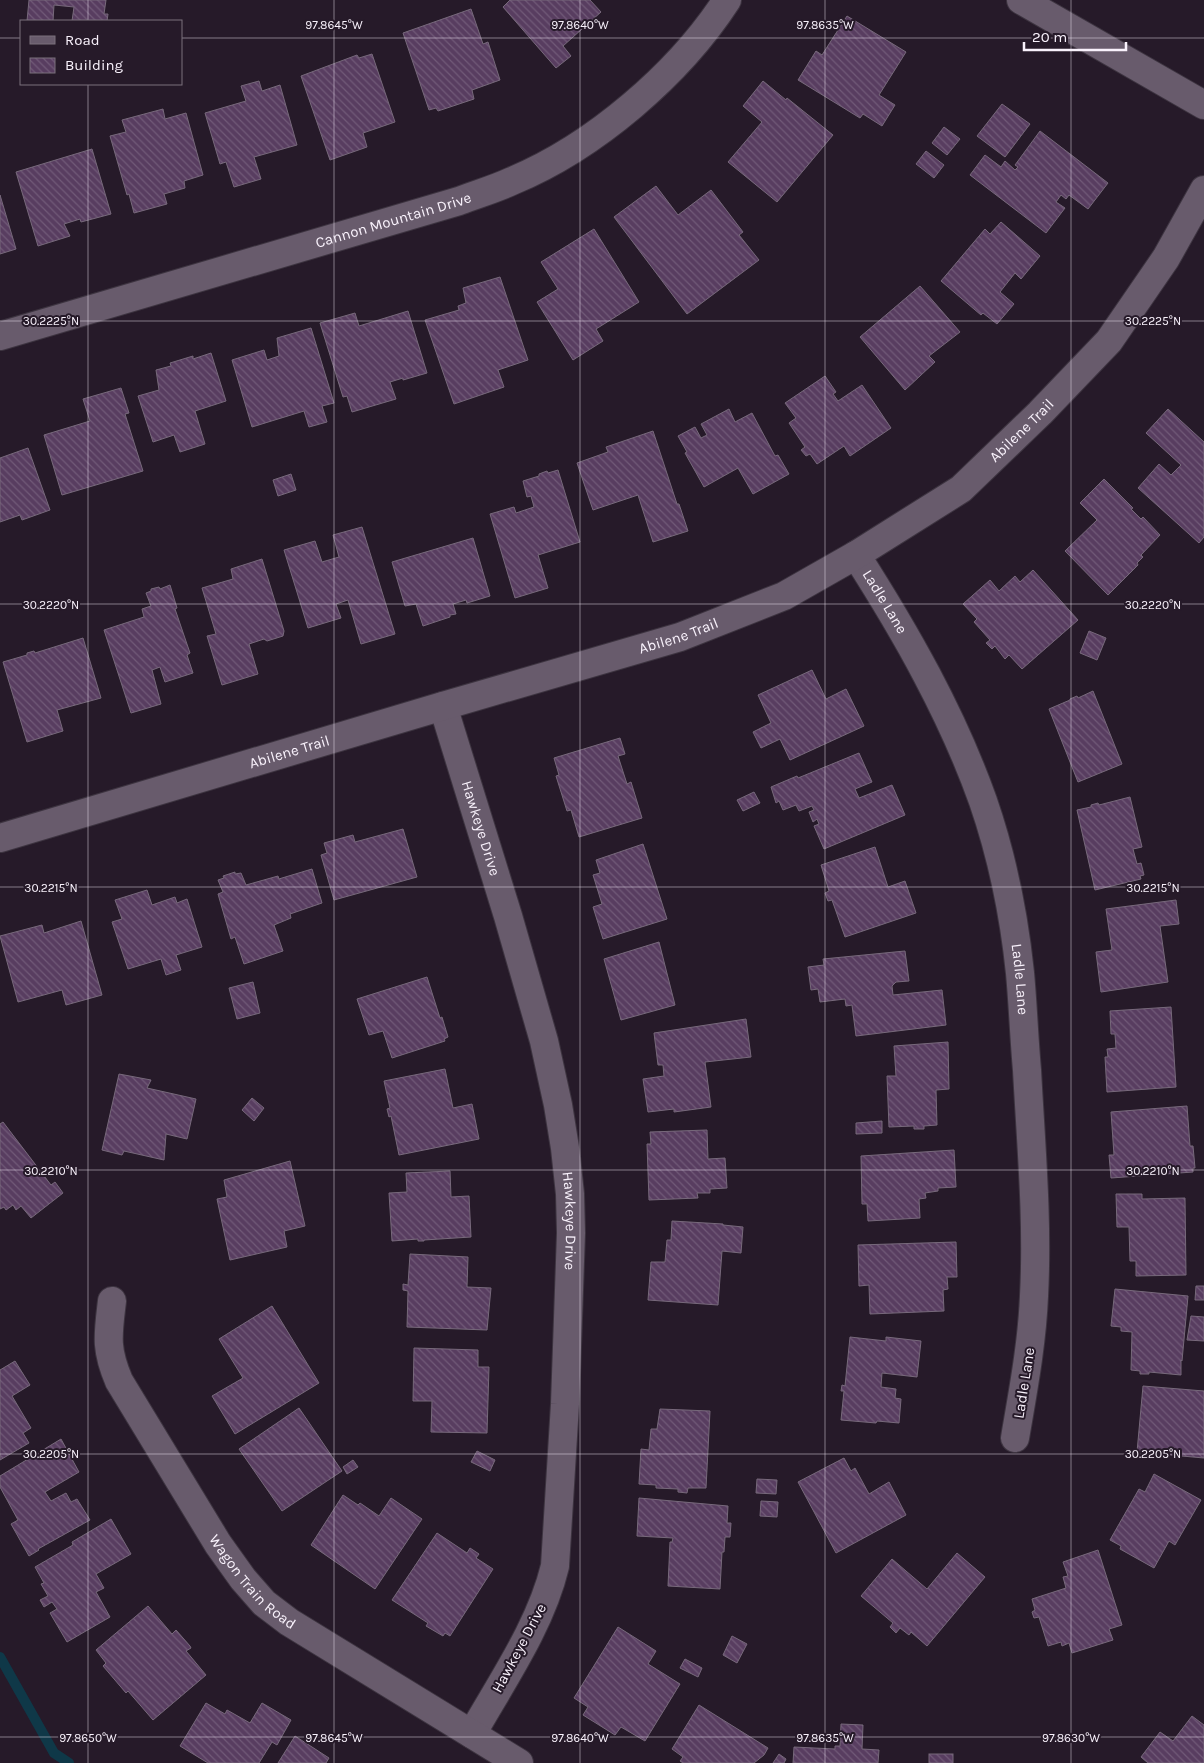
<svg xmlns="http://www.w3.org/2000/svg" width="1204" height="1763" font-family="Karla,sans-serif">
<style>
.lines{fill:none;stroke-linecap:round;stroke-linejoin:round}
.stream{stroke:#0f3848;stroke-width:10}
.building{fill:url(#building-back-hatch);stroke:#77697b}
.minor-casing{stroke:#3d3440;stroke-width:30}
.tertiary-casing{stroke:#3d3440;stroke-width:30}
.minor{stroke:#685b6c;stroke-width:28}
.tertiary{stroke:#685b6c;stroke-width:28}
.ticks{fill:none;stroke:#f9f2fc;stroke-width:1;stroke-opacity:0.45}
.labels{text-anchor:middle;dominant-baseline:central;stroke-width:4;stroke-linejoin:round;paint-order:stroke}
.street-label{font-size:15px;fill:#f9f2fc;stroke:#261a29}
.ticks-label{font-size:12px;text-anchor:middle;fill:#f9f2fc;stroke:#261a29;stroke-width:4;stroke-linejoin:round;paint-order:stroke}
</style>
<defs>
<pattern id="building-back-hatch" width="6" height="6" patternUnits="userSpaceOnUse" patternTransform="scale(1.25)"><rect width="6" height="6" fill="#583d60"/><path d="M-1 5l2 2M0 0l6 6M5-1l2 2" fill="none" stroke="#715a78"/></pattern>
</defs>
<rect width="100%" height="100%" fill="#261a29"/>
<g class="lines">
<polyline class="stream" points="0,1657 54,1753 69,1763"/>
</g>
<g class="building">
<polygon points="29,0 106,0 104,14 108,14 107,21 72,21 74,7 54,5 53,21 27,21"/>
<polygon points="510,0 590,0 601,12 563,46 571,56 556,68 503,7"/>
<polygon points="471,9 483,44 488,42 500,80 472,90 474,99 438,111 436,108 429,110 403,33"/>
<polygon points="847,16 906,52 879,95 895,105 882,126 863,114 860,118 798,80 816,51 822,55"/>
<polygon points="372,54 395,122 363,133 367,147 330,160 301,76 357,55 359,58"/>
<polygon points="259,81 262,91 280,85 297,145 254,157 261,179 234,187 226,162 220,164 205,113 246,101 241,86"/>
<polygon points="763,81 786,100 787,98 833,135 777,202 728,162 762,122 743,106"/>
<polygon points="1002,104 1030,124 1005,157 977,136"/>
<polygon points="163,109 165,119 186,113 203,175 184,181 185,188 164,194 167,204 134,213 129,194 127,195 110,136 126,132 122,120"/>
<polygon points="944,127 960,139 947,155 932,143"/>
<polygon points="1040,131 1108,183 1088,209 1069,195 1066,199 1061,195 1056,202 1065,208 1046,233 970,175 985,155 1001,167 1005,161 1015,170 1018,167 1015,165"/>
<polygon points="92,149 111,214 81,222 80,219 64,224 70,236 38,246 16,172"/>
<polygon points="926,151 944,165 934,178 916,164"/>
<polygon points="656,186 678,215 711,190 743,232 739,235 759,260 687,314 614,217"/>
<polygon points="0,195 16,249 0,254"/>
<polygon points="1001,222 1040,256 1021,279 1015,273 1000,292 1014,304 997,324 983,313 981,315 941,281 985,229 990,234"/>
<polygon points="594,229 639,302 596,329 603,341 573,360 537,302 558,289 541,262"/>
<polygon points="500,277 528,360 498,370 504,387 454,404 425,320 459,310 458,306 466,303 463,288"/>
<polygon points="920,286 960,332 929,356 935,362 905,390 860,337"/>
<polygon points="408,311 427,373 403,380 403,378 390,382 396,399 352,412 347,396 343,397 320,323 355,313 359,326"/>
<polygon points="311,328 334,403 322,406 327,422 309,427 304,411 252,427 232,360 264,350 267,360 279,356 277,338"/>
<polygon points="211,353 226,401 195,411 205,444 180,452 174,435 153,442 138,396 159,390 156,370 171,366 170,363 193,356 193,359"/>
<polygon points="825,376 836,392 833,394 838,401 862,385 891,428 850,456 844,446 817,464 810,454 806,456 801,450 805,447 789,423 796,418 785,403"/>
<polygon points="121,388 129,413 125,414 143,471 62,495 44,435 90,421 83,399"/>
<polygon points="729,409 735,422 752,413 775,456 778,455 789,474 753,494 738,468 704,487 685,453 687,452 678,436 695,427 701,438 707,435 701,424"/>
<polygon points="1168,409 1204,442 1204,537 1199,543 1138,488 1159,464 1171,475 1181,465 1146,433"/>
<polygon points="653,431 677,504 679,504 688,531 653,542 638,495 593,510 577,463 608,452 606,447"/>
<polygon points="28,448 50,510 22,520 20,515 0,522 0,458"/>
<polygon points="558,470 580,542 538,555 548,588 515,598 490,514 514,507 516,513 534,507 531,496 527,497 523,481 539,476 539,474 547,471 548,473"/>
<polygon points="291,474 296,490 278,496 273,480"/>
<polygon points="1104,479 1133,508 1131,509 1141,519 1143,517 1160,535 1141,555 1143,557 1137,563 1138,565 1108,595 1065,551 1097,520 1080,503"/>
<polygon points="362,527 395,634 361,644 348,600 336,604 341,618 308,628 284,550 315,541 322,562 339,557 333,535"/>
<polygon points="473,538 490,596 467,603 466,600 453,604 456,614 450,615 450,617 423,626 416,604 405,606 392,562"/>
<polygon points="262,559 284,631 283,636 267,641 264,639 249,644 258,674 222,685 207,636 216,634 202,588 233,579 231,569"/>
<polygon points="1033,570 1078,620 1022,669 1009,655 1005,659 995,646 992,649 986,643 990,640 974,622 977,619 963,604 990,580 999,591 1015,576 1020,582"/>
<polygon points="170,585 177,608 175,609 190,653 187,655 193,673 165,682 160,667 152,670 161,704 131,713 104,630 144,617 142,609 151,606 146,593 151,591 151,589 159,587 160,589"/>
<polygon points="1089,631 1106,638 1097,660 1080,653"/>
<polygon points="83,638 101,698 57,710 63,731 27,742 3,662 27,655 27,653 34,651 35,653"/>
<polygon points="812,670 826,699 846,689 864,726 790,760 780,739 761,748 753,732 771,723 758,695"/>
<polygon points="1093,691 1122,764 1078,782 1049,709 1070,700 1070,699 1077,696 1078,698"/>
<polygon points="620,738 625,754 618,756 627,784 631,782 642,818 579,837 571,810 567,811 556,776 559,775 554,758"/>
<polygon points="859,753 872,782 855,789 859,798 892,785 905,815 824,849 814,826 819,824 817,819 813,822 809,812 814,810 812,806 799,811 796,805 783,810 779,801 776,803 771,787 797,776 798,778"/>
<polygon points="754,792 760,803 743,811 737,800"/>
<polygon points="1130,797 1142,847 1133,849 1137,864 1141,863 1144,875 1140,876 1141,879 1095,890 1077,810 1091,807 1091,805 1098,803 1099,805"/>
<polygon points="403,829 417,877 334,900 321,855 327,853 324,843 353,835 355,842"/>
<polygon points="643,844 667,919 603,939 593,907 602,904 593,875 600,873 596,860"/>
<polygon points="875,847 888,887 905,881 916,913 845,937 832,900 828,901 825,893 829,891 821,865"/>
<polygon points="312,869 322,903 290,914 291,918 274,925 283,951 244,964 235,937 231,939 218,894 223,892 218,880 224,878 223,876 235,872 235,874 241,873 246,885 278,876 279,879 282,878"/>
<polygon points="147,890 152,905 175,897 177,903 187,899 202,947 176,955 181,970 166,975 161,959 128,969 112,922 122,919 115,900"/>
<polygon points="1176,900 1179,924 1160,926 1168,982 1101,992 1096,952 1112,950 1106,909"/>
<polygon points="81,921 102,995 66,1005 62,990 18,1002 0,936 42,925 44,933"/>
<polygon points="659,942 675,1005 621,1020 604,959"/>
<polygon points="905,951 909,981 896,982 892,986 893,995 942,990 946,1025 856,1036 852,1005 846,1006 845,999 820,1002 818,989 811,990 808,967 824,965 823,959"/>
<polygon points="427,977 440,1018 442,1017 448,1037 444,1039 445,1041 392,1058 383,1031 369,1035 357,999"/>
<polygon points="253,982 260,1013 237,1019 229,988"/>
<polygon points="1171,1007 1176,1087 1107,1092 1105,1057 1108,1057 1107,1049 1116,1048 1115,1034 1111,1034 1110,1011"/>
<polygon points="746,1019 751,1057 705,1062 711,1107 674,1112 674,1109 648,1112 643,1079 664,1076 663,1065 658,1065 654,1033"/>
<polygon points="948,1042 949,1089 936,1090 937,1125 924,1126 924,1129 914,1129 914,1126 889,1127 887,1076 896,1076 894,1046"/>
<polygon points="445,1069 453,1108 472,1104 479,1139 399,1155 391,1116 389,1117 387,1109 390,1108 384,1081"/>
<polygon points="119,1074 151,1080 147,1088 196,1099 187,1139 166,1134 164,1160 124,1151 122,1155 102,1150"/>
<polygon points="252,1098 264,1108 254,1121 242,1110"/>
<polygon points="1187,1106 1190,1146 1193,1146 1195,1168 1193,1168 1193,1172 1111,1178 1109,1155 1114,1155 1111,1112"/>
<polygon points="882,1121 882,1133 856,1134 856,1123"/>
<polygon points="3,1122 51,1185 55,1182 63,1193 31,1218 21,1206 16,1210 13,1205 6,1210 4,1207 0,1209 0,1124"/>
<polygon points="707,1130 708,1159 725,1158 727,1188 710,1189 710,1193 697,1193 698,1198 649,1200 647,1144 651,1144 650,1132"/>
<polygon points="954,1150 956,1187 938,1188 938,1191 925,1193 926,1198 919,1199 920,1218 868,1221 867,1204 862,1204 861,1156"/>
<polygon points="290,1161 305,1226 284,1231 287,1247 230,1260 217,1199 227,1197 224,1180"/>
<polygon points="450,1171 451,1197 469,1196 471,1237 424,1240 424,1241 418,1241 418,1239 392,1241 389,1193 407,1192 406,1173"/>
<polygon points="1116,1194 1142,1194 1142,1199 1185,1198 1186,1275 1136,1276 1136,1261 1130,1261 1129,1227 1117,1227"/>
<polygon points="672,1221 723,1224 723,1225 743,1227 741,1253 722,1251 718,1305 648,1300 651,1262 665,1262 667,1240 671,1240"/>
<polygon points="956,1242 957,1277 947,1277 948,1289 943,1290 944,1311 870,1314 869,1285 859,1286 858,1245"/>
<polygon points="410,1254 468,1257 467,1287 491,1288 487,1330 407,1327 408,1291 403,1290 403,1284 408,1285"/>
<polygon points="1196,1286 1204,1286 1204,1300 1195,1300"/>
<polygon points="1115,1289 1188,1296 1182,1361 1181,1360 1181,1375 1149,1372 1149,1374 1140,1374 1140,1371 1131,1370 1132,1332 1121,1331 1121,1327 1111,1326"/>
<polygon points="272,1306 319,1383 235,1434 212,1396 243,1378 219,1339"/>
<polygon points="1191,1316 1204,1317 1204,1341 1187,1340"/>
<polygon points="850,1337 886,1341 886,1337 921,1341 917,1377 882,1373 881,1387 896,1389 895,1398 901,1399 899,1423 877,1421 876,1423 841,1420 844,1391 841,1391 842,1385 845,1386"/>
<polygon points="414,1348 478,1350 478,1367 489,1367 487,1433 431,1432 432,1401 413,1401"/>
<polygon points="15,1361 30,1385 12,1396 31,1428 23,1433 29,1443 0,1460 0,1370"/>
<polygon points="1143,1386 1204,1391 1204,1458 1137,1452"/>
<polygon points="299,1408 342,1471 282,1511 239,1449"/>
<polygon points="660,1409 710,1411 706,1488 688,1488 687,1493 678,1492 678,1489 656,1488 656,1485 639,1484 641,1449 649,1450 651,1429 657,1429"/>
<polygon points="61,1439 79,1472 45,1492 51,1501 66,1493 71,1502 77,1499 90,1520 38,1549 39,1550 29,1556 11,1524 18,1520 0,1487 0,1476"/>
<polygon points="477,1451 495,1460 490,1471 471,1462"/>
<polygon points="844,1458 851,1471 855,1468 869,1494 889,1482 906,1515 836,1553 798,1482"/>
<polygon points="353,1460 358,1467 347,1474 343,1467"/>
<polygon points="1154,1474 1201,1500 1175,1545 1169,1541 1154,1568 1120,1549 1121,1546 1110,1540 1139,1489 1145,1492"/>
<polygon points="757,1479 777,1480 776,1494 756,1493"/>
<polygon points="343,1495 358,1505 360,1503 379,1516 391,1498 422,1519 375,1589 311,1545"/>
<polygon points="639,1498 728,1506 727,1523 731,1523 730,1537 725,1537 724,1552 722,1552 720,1589 668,1586 670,1542 672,1542 673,1538 637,1536"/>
<polygon points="761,1501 778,1502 777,1517 760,1516"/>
<polygon points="111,1519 131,1554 96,1574 104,1588 96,1592 110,1617 67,1642 50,1613 57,1609 52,1602 44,1607 40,1600 48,1596 41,1584 44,1583 35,1567 73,1545 72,1542"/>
<polygon points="437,1533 467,1553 470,1548 479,1554 476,1558 493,1569 450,1636 445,1633 443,1636 426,1626 428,1623 392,1600"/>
<polygon points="1098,1550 1122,1625 1109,1629 1113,1640 1072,1653 1069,1643 1062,1646 1061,1642 1048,1646 1039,1617 1034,1618 1032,1612 1035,1610 1032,1599 1066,1588 1063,1577 1068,1576 1063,1562"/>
<polygon points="957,1553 985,1577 927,1646 911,1632 909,1635 900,1628 896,1633 890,1627 893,1623 861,1596 892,1559 927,1589"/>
<polygon points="148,1606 172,1634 176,1630 190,1646 191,1648 186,1651 206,1675 153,1720 128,1691 126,1693 103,1666 106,1663 96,1650"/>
<polygon points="618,1627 656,1651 648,1664 680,1684 645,1741 621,1727 615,1735 583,1715 588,1707 574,1698"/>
<polygon points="732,1636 747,1644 737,1663 723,1655"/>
<polygon points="685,1659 702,1668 698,1677 680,1668"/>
<polygon points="206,1703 225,1714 227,1710 250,1723 262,1703 291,1720 277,1745 272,1742 259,1763 208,1763 180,1746"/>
<polygon points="699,1705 768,1748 764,1755 754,1763 683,1763 680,1761 683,1757 672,1749"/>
<polygon points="1192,1716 1204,1725 1204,1763 1148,1763 1141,1757 1160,1732 1173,1741"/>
<polygon points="841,1724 863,1725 862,1749 879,1750 878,1763 793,1763 794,1747 835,1749 835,1746 840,1746"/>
<polygon points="295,1736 329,1758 326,1763 278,1763"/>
<polygon points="779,1754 786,1759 784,1763 773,1763"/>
<rect x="929" y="1754" width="24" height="9"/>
</g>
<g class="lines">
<g class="minor-casing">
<g id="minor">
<path id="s1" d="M0,336L459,201C477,194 495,189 512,181C594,147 679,74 727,0"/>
<path id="s2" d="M856,555C906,633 952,714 983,801C1002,856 1014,915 1020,973C1023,1005 1024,1037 1027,1070C1031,1145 1038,1220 1034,1296C1032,1344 1023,1391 1015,1438"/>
<path id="s3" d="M443,706L508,916L544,1041L558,1105L565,1148L570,1194L571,1233L565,1404L555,1566C541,1625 502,1681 472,1734"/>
<path id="s4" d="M0,838L443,706L680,637L784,596L856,555L961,489L1040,413L1109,341L1166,258L1204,190"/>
<path id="s5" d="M112,1301C108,1335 105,1348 119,1381L218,1544L243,1579L264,1603L289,1622L519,1763"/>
</g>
</g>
<g class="tertiary-casing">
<polyline id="tertiary" points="1021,0 1204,105"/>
</g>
<use href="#minor" class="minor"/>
<use href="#tertiary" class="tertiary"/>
</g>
<path class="ticks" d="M88,0V21M334,0V1763M580,0V1763M825,0V1763M1071,0V1763M0,38H21M181,38H1204M88,84V1763M0,321H1204M0,604H1204M0,887H1204M0,1170H1204M0,1454H1204M0,1737H1204"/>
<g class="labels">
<g class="street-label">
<text stroke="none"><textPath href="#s1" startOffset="410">Cannon Mountain Drive</textPath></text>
<text stroke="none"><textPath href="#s4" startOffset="1112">Abilene Trail</textPath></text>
<text stroke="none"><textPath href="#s2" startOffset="55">Ladle Lane</textPath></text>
<text stroke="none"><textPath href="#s4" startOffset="708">Abilene Trail</textPath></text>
<text stroke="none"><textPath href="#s4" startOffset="302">Abilene Trail</textPath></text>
<text stroke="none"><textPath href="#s3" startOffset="128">Hawkeye Drive</textPath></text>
<text stroke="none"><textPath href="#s2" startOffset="460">Ladle Lane</textPath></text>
<text stroke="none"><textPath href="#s3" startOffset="532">Hawkeye Drive</textPath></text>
<text transform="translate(1024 1383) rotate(-81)">Ladle Lane</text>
<text stroke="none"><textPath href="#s5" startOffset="324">Wagon Train Road</textPath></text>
<text transform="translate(519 1648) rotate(-62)">Hawkeye Drive</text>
</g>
</g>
<g class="ticks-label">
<text x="334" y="29">97.8645°W</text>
<text x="580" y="29">97.8640°W</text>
<text x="825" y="29">97.8635°W</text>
<text x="51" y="325">30.2225°N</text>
<text x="1153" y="325">30.2225°N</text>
<text x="51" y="609">30.2220°N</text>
<text x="1153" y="609">30.2220°N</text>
<text x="51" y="892">30.2215°N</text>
<text x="1153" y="892">30.2215°N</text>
<text x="51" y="1175">30.2210°N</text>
<text x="1153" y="1175">30.2210°N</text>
<text x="51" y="1458">30.2205°N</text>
<text x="1153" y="1458">30.2205°N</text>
<text x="88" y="1742">97.8650°W</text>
<text x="334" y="1742">97.8645°W</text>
<text x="580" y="1742">97.8640°W</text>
<text x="825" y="1742">97.8635°W</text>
<text x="1071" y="1742">97.8630°W</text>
</g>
<rect x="20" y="20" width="162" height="65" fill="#261a29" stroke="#7a707d"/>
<rect x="30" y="36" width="25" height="8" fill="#685b6c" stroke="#7a707d"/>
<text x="65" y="45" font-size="15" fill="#f9f2fc">Road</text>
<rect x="30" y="58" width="25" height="15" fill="url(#building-back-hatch)" stroke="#7a707d"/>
<text x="65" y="70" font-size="15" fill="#f9f2fc">Building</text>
<path d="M1024 42v8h102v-8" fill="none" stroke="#f9f2fc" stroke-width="2.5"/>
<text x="1032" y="42" font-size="15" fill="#f9f2fc" stroke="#261a29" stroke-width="4" paint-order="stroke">20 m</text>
</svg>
